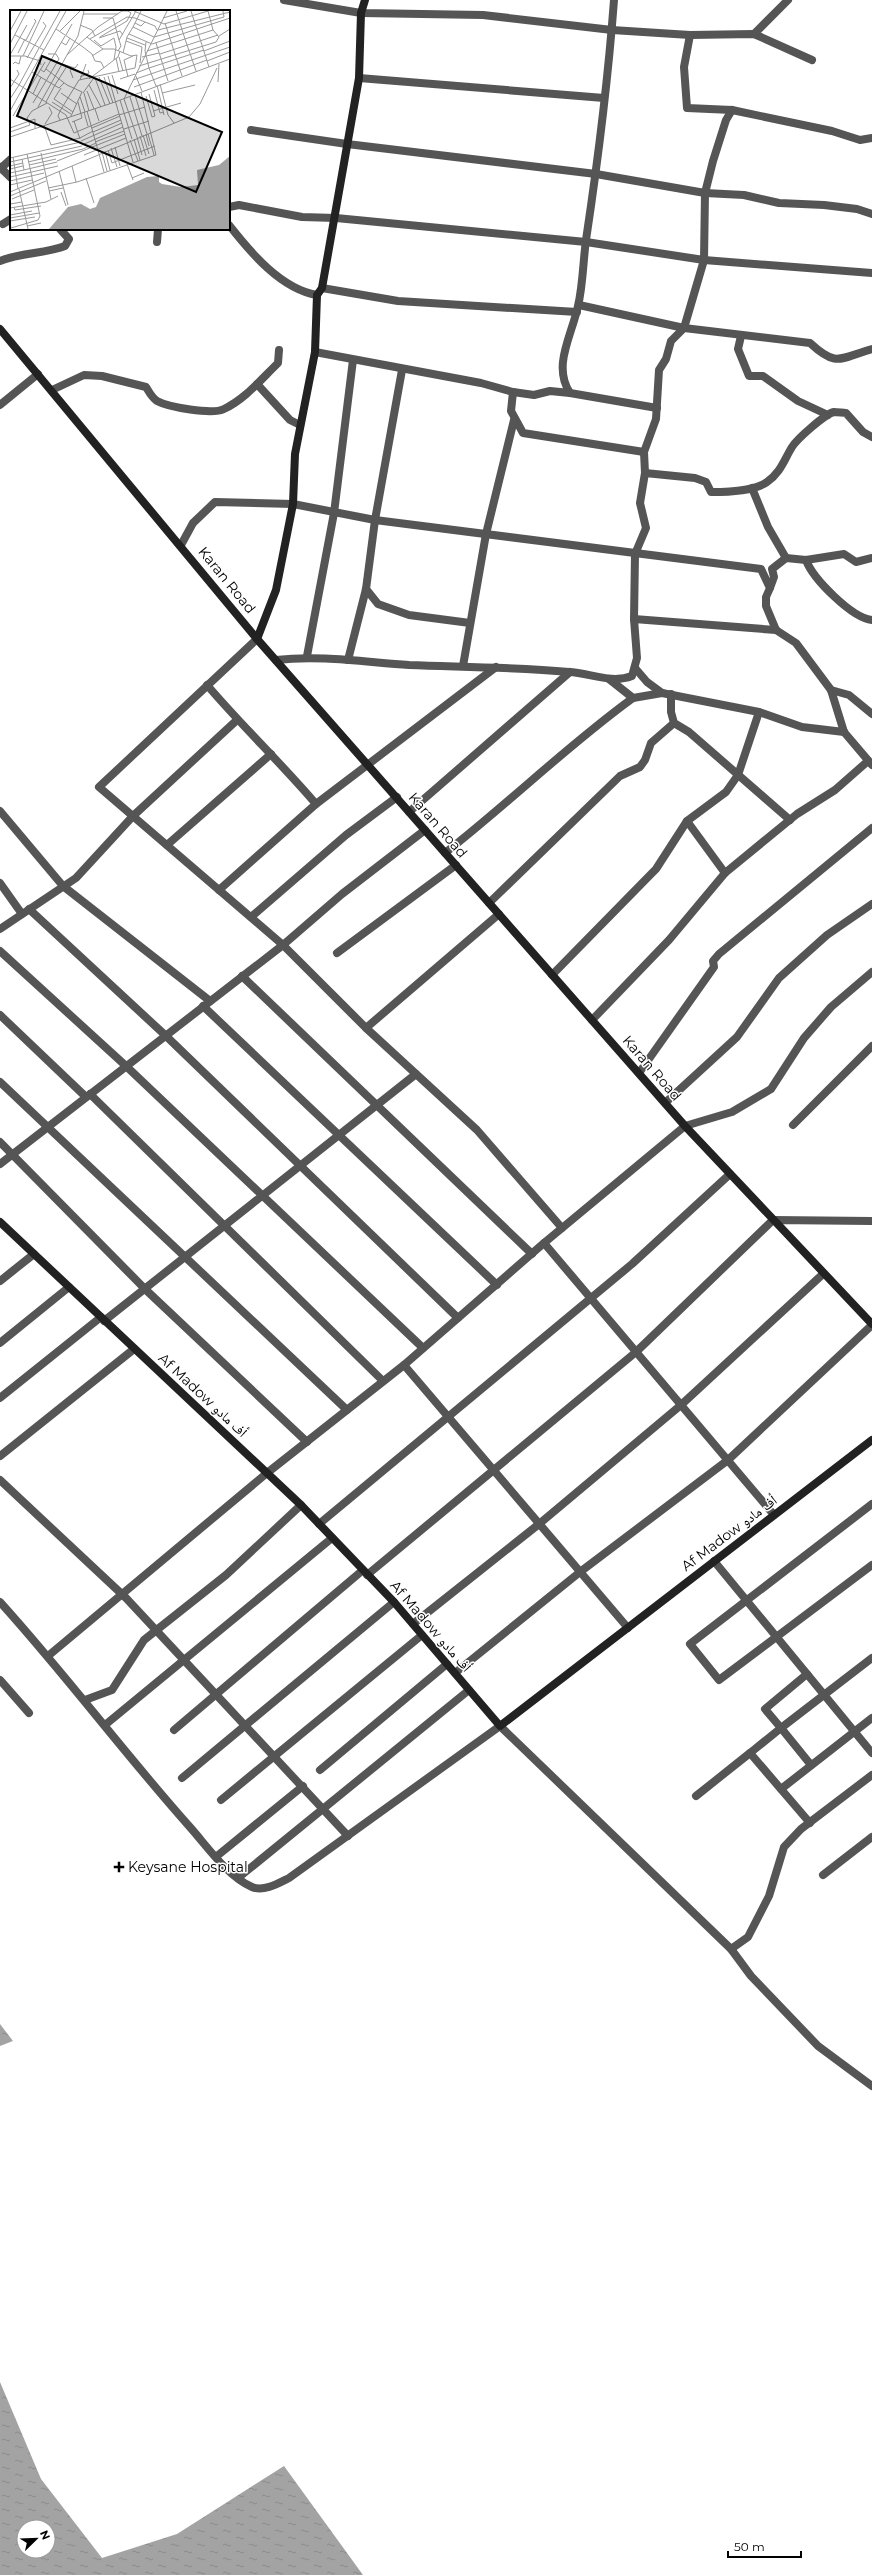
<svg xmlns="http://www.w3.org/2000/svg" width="872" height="2575" font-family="Montserrat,'Noto Naskh Arabic',sans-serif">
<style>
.water{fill:url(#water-ripples);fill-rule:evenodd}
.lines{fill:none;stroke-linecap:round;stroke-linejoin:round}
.street{stroke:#555;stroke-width:8}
.secondary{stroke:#222;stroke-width:8}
.poi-dot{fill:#000;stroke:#fff;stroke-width:1.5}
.labels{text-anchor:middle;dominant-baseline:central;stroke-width:3;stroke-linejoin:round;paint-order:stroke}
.street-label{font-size:14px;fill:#000;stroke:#fff}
.poi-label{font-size:14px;fill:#000;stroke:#fff;text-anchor:start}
.inset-road{fill:none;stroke:#999;stroke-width:1}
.view{fill:#000;fill-opacity:0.15;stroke:#000;stroke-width:2}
.inset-edge{fill:none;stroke:#000;stroke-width:2}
</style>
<defs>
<pattern id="water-ripples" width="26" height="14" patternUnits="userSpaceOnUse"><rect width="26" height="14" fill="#a3a3a3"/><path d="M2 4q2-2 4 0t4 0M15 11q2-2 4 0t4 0" fill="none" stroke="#8b8b8b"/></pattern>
</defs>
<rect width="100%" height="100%" fill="#fff"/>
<g class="water">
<polygon points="0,2024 13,2041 0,2046"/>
<path d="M0,2382L41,2479L102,2558L177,2534L284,2466L363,2575H0ZM24,2527H48V2551H24Z"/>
</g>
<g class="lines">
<g class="street">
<polyline points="284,0 361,13 483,15 612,30 690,35 754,34 812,60"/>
<path d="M614,0C608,81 598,160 586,240C583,262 583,285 578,306C572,335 552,366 570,393L657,408"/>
<polyline points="754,34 788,0"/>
<polyline points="690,35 684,67 687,108 732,110 832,131 860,140 872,138"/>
<polyline points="359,78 604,98"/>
<polyline points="251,130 347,144 596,174 705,193 744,195 779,203 824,205 857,209 872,214"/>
<polyline points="0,167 11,178"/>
<polyline points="0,169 11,159"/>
<polyline points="229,207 239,205 302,217 336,218 586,242 704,260 872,273"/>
<polyline points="3,224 11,219"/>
<path d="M229,225C251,253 281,289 317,295"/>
<polyline points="157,242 158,229"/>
<path d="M0,261C22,252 44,254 65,246L69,239L60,229"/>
<polyline points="322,288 398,301 577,312"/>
<path d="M579,305L684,328L810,343C837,368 840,358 872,349"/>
<polyline points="741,336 738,349 749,376 763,376 798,401 828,415"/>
<polyline points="315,352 481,383 513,392 534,395 550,391 570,393"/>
<polyline points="257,384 290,420 300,425"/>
<path d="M52,390L84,375L102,376L146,387C149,392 152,398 157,401C168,407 212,415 224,409C243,400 257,384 273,368L278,363L279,350"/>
<polyline points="513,392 511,411 523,433 644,452"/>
<polyline points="0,405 38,374"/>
<path d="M645,473L695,478L706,482L711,492C726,492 755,491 767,482C781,472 784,460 792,447C797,439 825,414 834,412C838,412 843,413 846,413L863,432L872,437"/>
<polyline points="752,488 768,527 786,558"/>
<polyline points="181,545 193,523 215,502 293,504 375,520 761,569 770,588 766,597 766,606 776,630 796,643 831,690 844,732 872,765"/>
<path d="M806,560C813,579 852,618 872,620"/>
<polyline points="770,588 774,577 772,569 786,558 806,560 844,554 856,562 872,558"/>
<polyline points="366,589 378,604 409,615 470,623"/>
<polyline points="634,619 776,630"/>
<polyline points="257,639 99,787 283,945 366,1028 477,1130 562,1228"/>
<polyline points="307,656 334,513 353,360"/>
<path d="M276,660C320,655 364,662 409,665C462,667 516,667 569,672C590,673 611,684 632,676L637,658L634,619L635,554L646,528L640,503L645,473L644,452L656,419L659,370L666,359L671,341L684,328L704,260L705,193L713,161L726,120L732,110"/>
<polyline points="348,660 366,589 375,520 402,370"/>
<polyline points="463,666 486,534 514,420"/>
<polyline points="635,668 647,682 662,693 759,712 802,727 844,732"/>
<polyline points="609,679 633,698 662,693"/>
<path d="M207,685C242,726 281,763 316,804L496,667"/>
<polyline points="831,690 849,695 872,714"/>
<polyline points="671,694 671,712 674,723 689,732 790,820"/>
<polyline points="0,811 63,886 210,1001"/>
<polyline points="409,812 570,672"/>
<polyline points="687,821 725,873"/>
<polyline points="167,845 271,754"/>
<path d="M445,853C509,803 568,745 633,698"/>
<polyline points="0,883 22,914"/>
<polyline points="219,890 316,804"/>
<polyline points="489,903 620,776 640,767 645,760 651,743 674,723"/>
<polyline points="29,909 165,1035 458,1318"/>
<polyline points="251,917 346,835 397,797"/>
<polyline points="0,929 76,878 133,816 237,720"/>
<polyline points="0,951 126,1066 423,1348"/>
<polyline points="337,953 456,865"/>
<polyline points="552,975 656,869 687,821 726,792 738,775 759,712"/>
<polyline points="242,976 532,1254"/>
<polyline points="203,1006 497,1285"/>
<polyline points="0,1015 86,1097"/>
<polyline points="592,1020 669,940 725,873 797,814 835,790 868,761"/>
<polyline points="366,1028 499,914"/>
<polyline points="639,1073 714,967 713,961 719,954 872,828"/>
<polyline points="0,1082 347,1410"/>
<polyline points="90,1094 383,1381"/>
<polyline points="665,1103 737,1037 779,978 827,935 872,904"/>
<polyline points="793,1125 872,1046"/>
<polyline points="0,1142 146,1290 307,1442"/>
<polyline points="0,1164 283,945 342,894 425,830"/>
<polyline points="544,1243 774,1515"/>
<polyline points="0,1281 34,1254"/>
<polyline points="104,1321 416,1074"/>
<polyline points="0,1343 69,1287"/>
<polyline points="404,1365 628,1628"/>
<polyline points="0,1398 101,1317"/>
<polyline points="0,1456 134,1349"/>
<polyline points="0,1480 126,1598 348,1836"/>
<polyline points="872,1504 690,1644 719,1680 872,1565"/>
<polyline points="319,1524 632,1264 730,1174"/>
<polyline points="714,1561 872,1753"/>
<polyline points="367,1575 636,1352 773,1220 872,1221"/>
<path d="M0,1602C66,1675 124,1753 189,1826C207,1846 227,1876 252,1887C264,1892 279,1883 289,1878L500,1726L731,1949L751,1976L818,2046L872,2086"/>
<polyline points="413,1624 539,1524 681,1405 823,1274"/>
<polyline points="48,1656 267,1473 404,1365 544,1243 685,1126 732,1112 771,1089 804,1038 831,1007 872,972"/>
<polyline points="455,1673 580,1572 728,1460 872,1325"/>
<polyline points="807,1674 765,1709 781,1728 750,1753 810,1823"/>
<polyline points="0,1680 29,1713"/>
<polyline points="85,1700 112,1690 144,1640 226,1575 301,1505"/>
<polyline points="105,1725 332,1538"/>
<polyline points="174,1730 363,1570"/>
<polyline points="811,1765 781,1728 872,1658"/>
<polyline points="320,1770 447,1664"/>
<polyline points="182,1778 394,1602"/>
<polyline points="781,1789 872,1718"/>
<polyline points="696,1796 750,1753"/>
<polyline points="221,1800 422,1635"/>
<polyline points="217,1856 303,1786"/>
<polyline points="823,1875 872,1837"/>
<polyline points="238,1878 469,1690"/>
<polyline points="731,1949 748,1937 769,1896 784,1847 801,1829 872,1775"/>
</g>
<g class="secondary">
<polyline points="0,329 257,639 685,1126 872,1324"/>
<polyline points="257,639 276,590 293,504 295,454 315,352 317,295 322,288 359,78 361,13 365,0"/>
<polyline points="0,1222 301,1505 394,1602 500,1726 872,1440"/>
</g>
</g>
<path class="poi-dot" d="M117 1861h4v4h4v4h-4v4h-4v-4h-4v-4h4z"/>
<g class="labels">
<g class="street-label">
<text transform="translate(227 580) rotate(51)">Karan Road</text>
<text transform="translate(438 825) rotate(49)">Karan Road</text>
<text transform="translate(652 1068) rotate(49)">Karan Road</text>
<text transform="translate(203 1395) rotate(43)">Af Madow أف مادو</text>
<text transform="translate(729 1533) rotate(-37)">Af Madow أف مادو</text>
<text transform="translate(431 1626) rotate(49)">Af Madow أف مادو</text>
</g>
<g class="poi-label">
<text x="128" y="1867">Keysane Hospital</text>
</g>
</g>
<g transform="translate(10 10)">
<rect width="220" height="220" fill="#fff"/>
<path d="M220,146V219H39L58,197L71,194L80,199L86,197L90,188L137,167L149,166V172L152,174L171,177L188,175L187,160L209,155Z" fill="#a3a3a3"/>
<path class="inset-road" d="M124,1L154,14L198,1M166,1L175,29L203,20L198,1M181,1L199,57M73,4H108M93,8H103L109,30M153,8L177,1M125,13L131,16L135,12M155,13L172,66M70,15L82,20L85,26L80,29M123,17L131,1M46,19L73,37L82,44L85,51L91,52L94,58M148,20L220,2M0,21L11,1M50,21L70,1M119,24L142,34L220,8M56,25L62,14M85,26L117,7L125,8L145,16L147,20M209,26L220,19M90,27L117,11L121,3L118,1M144,27L214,7L213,1M89,28L110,21L113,25M117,28L135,35M16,30L26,11L24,9M84,30L91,36L104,28L106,37L104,50M116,31L132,37L130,53M51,32L56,35L60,28M136,32L135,41L139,58L194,40M146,33L158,71M0,34L17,1M30,37L50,1M34,40L56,1M108,41L111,36L109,30L126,1M137,41L175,29L186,61M194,41L220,31M8,43L15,29M113,43L117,27L123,17L144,27M150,44L208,25M0,45L17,15M57,45L68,26L74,1M0,46H15L30,51L31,55M13,46L34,1M82,46L93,39M109,47L113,61M132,47L149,43M17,48L36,16L33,12M106,48L109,62M197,51L220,42M3,54L5,52L9,54L11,46M52,54L65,58L68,54M129,56L206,32L209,27L203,20M30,59L34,62L55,26M36,59L57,75L72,82L61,106M22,62L49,78L54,73M126,63L139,58L146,76M102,65L108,84M98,66L123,152M70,67L79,63L78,60M89,67L100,94M94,67L103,93M118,67L114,50L123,46M63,68L60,60L64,58M85,68L95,95M0,69L56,105L64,123L109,104M79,69L108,47L110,41M110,69L125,64L132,81M70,70L76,54M123,70L220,37M208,72L209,54M150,74L158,105L164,113M9,75L29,38M45,75L57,56M79,75L91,97M147,75L154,105M124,77L197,50M0,78L9,64L7,60M144,80L150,103L154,102M77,81L84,99M51,83L67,94M73,83L83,69M74,83L79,101M152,83L185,75M23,84L31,67M125,85L137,124M136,86L142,107L145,106L139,84M70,87L75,102M120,87L132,126M0,89L9,75M44,89L63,102M44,89L51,78M110,90L122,129M36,92L45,75M42,92L61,104M23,93L49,49L46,44H38M28,97L57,45L88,17L112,1H119M85,99L89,111M0,101L34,40L5,25M77,101L94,162M143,101L171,93M74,102L78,116M109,105L135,97M3,106L35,52M50,110L48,106L50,101L69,70L125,58L127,45L121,46L104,39H93L77,27M64,111L70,129M62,112L72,108L68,92M35,114L42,103L39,97M34,115L41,135M0,118L25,109V118M82,118L110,106M114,119L139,111M0,122L20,115L17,108L22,101L37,93M83,122L111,110M136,124L139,136M138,124L144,145M133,125L139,144M130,126L136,146M0,127L105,92L220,49M127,127L114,89L157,1M127,127L132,145M124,129L130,150M120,130L128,151M71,131L112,113M85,132L114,121M41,135L70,128L83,121M72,135L113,117M105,137L110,156M101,138L107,157M73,139L86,133M98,140L102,153L145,136M95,141L100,160M92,142L97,161M31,143L41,189M74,145L116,128M3,147L8,179M0,148L71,132M12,149L14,160L47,152M47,151L115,124M0,152L72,136M18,152L73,139M117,154L123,170M19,155L46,149M0,156L13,153M62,156L66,172M0,159L13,156M49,161L58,195M0,163L14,160M0,167L48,156M76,168L84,193M122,168L134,163M0,171L34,163M0,175L22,170M38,178L67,172L146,145L131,82M9,179L18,219M39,181L53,178M0,182L179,107L190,94L207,58M51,182L56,196M0,186L36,171M2,189L24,180M0,194L12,192M4,197L5,200L31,196M0,198L36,192L48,186M0,205L22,201M0,208L29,203M0,211L1,218L28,210L30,206L17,144M0,211L25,207M17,216L31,213"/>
<path class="view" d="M32,46L212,122L186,182L7,106Z"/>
<rect width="220" height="220" class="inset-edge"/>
</g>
<g transform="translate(36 2539) rotate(67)"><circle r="19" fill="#ffffff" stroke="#999999"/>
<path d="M0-3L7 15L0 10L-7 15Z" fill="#000000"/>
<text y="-6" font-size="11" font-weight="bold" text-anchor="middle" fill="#000000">N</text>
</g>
<path d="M728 2551v6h73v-6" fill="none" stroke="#000000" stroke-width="2"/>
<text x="734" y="2551" font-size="12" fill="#000000" stroke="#ffffff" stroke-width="3" paint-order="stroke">50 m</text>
</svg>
